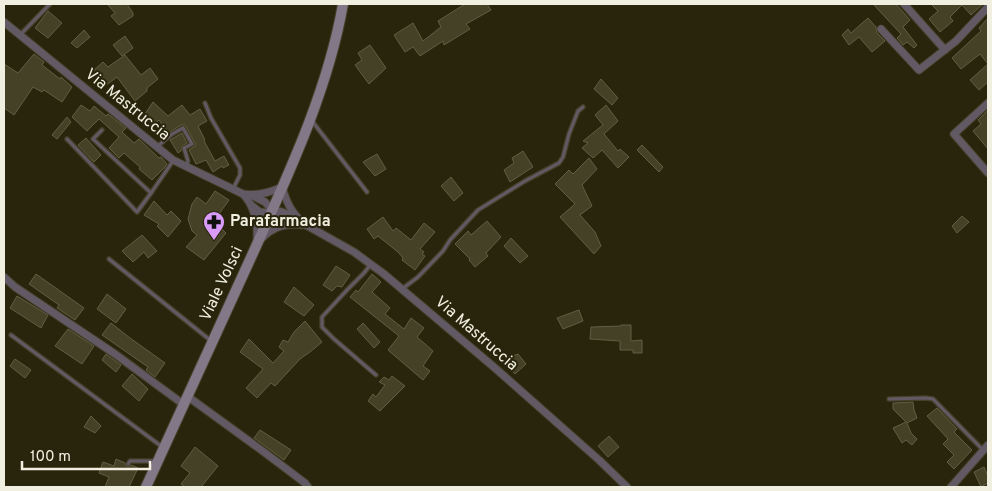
<svg xmlns="http://www.w3.org/2000/svg" width="992" height="491" font-family="Overpass,sans-serif">
<style>
.building{fill:#444127;stroke:#615e42}
.lines{fill:none;stroke-linecap:round;stroke-linejoin:round}
.lane-casing{stroke:#44412a;stroke-width:5.5}
.street-casing{stroke:#44412a;stroke-width:9}
.secondary-casing{stroke:#44412a;stroke-width:12}
.lane{stroke:#615a64;stroke-width:3}
.street{stroke:#615a64;stroke-width:7}
.secondary{stroke:#827888;stroke-width:10}
.labels{text-anchor:middle;dominant-baseline:central;stroke-width:4;stroke-linejoin:round;paint-order:stroke}
.street-label{font-size:16px;fill:#f1f0e0;stroke:#28250c}
.poi-label{font-size:16px;font-weight:bold;fill:#f1f0e0;stroke:#28250c;text-anchor:start}
</style>
<rect width="100%" height="100%" fill="#28250c"/>
<g class="building">
<polygon points="107,4 127,4 133,13 133,16 119,25 111,16 115,13"/>
<polygon points="465,4 487,4 491,10 466,24 470,29 444,45 443,41 420,56 413,47 405,52 394,35 413,23 423,41 441,27 438,21"/>
<polygon points="873,4 896,4 910,20 903,27 917,45 914,48 907,42 903,45 897,38 901,34"/>
<polygon points="931,4 983,4 971,15 962,5 950,17 953,21 940,32 929,19 938,11"/>
<polygon points="48,11 62,23 48,38 35,28"/>
<polygon points="868,18 876,27 877,33 885,41 872,52 859,37 849,45 842,35 848,29 851,33"/>
<polygon points="988,18 988,82 979,90 970,80 988,64 980,54 961,69 952,58 981,31 979,28"/>
<polygon points="84,30 90,37 77,48 71,43"/>
<polygon points="125,36 133,48 122,56 113,45"/>
<polygon points="370,45 386,68 369,84 355,65 362,60 358,53"/>
<polygon points="34,54 44,62 42,65 60,79 61,77 72,87 62,102 44,90 42,92 33,87 14,115 4,108 4,64 18,73"/>
<polygon points="125,55 141,75 150,68 158,79 147,88 147,91 135,101 117,77 101,89 95,81 99,79 92,72 103,62 108,67"/>
<polygon points="601,79 618,98 612,105 594,89"/>
<polygon points="153,102 168,116 182,105 190,115 200,109 207,121 198,126 205,140 204,141 215,161 224,156 229,165 223,168 222,166 213,172 206,160 196,164 189,150 195,146 195,143 185,125 181,125 168,133 159,120 155,124 145,114"/>
<polygon points="81,105 90,111 94,106 106,116 108,114 126,128 122,132 134,143 139,139 159,158 161,157 167,164 166,166 152,180 139,169 140,167 124,153 119,158 109,148 119,137 99,119 87,131 72,117"/>
<polygon points="606,105 618,121 604,134 618,151 620,149 629,157 618,168 602,150 593,158 582,148 588,143 583,141 603,125 595,115"/>
<polygon points="988,110 988,149 973,131 981,124 978,120"/>
<polygon points="67,117 71,122 57,139 52,135"/>
<polygon points="182,133 187,143 182,146 181,151 178,153 170,140"/>
<polygon points="86,138 101,155 94,162 78,145"/>
<polygon points="642,145 663,167 659,172 637,150"/>
<polygon points="523,151 533,167 510,182 504,170 514,163 512,158"/>
<polygon points="377,154 386,169 375,176 363,162"/>
<polygon points="589,158 597,169 582,185 592,206 580,215 595,232 601,246 594,254 560,217 575,204 555,184 569,170 573,174"/>
<polygon points="451,177 463,193 454,201 441,186"/>
<polygon points="215,191 229,200 214,221 226,233 204,260 186,247 197,235 192,231 188,219 192,204 197,197 206,204"/>
<polygon points="154,201 167,215 171,211 181,221 168,237 157,226 159,224 144,215"/>
<polygon points="962,216 969,222 957,233 952,226"/>
<polygon points="383,217 393,231 396,228 411,240 424,223 435,232 420,249 424,252 422,254 425,256 415,270 402,260 403,258 398,252 378,236 374,239 367,229"/>
<polygon points="487,221 501,237 486,253 488,256 475,267 469,260 470,259 455,244 468,231 471,235"/>
<polygon points="142,235 157,251 148,258 144,252 133,262 122,251"/>
<polygon points="511,238 528,256 520,263 504,246"/>
<polygon points="336,266 350,275 342,287 337,286 332,291 323,285"/>
<polygon points="36,274 84,308 75,320 57,308 59,305 29,284"/>
<polygon points="372,274 381,282 372,292 390,308 385,314 404,329 411,318 424,328 417,337 433,351 423,366 430,371 423,380 388,350 399,336 350,297 356,290 358,292"/>
<polygon points="294,287 314,305 304,316 284,302"/>
<polygon points="107,294 126,309 116,323 97,309"/>
<polygon points="17,296 48,315 41,328 10,308"/>
<polygon points="579,310 583,321 563,329 557,318"/>
<polygon points="305,321 322,342 310,352 300,359 275,386 271,383 257,398 246,388 263,369 240,352 249,339 273,363 284,351 279,347 283,340 288,342 294,332"/>
<polygon points="111,323 130,338 165,363 155,377 146,370 148,367 102,335"/>
<polygon points="363,323 380,342 374,348 357,329"/>
<polygon points="621,325 631,325 631,341 642,340 642,353 633,353 633,350 620,350 620,341 590,339 591,327 621,326"/>
<polygon points="68,329 94,346 82,364 55,346"/>
<polygon points="106,354 121,365 116,372 102,360"/>
<polygon points="518,354 526,364 515,374 501,360"/>
<polygon points="15,359 31,370 25,378 10,366"/>
<polygon points="132,374 148,389 139,401 122,386"/>
<polygon points="392,376 405,386 380,411 368,401 373,394 376,397 385,385 379,382 384,377 389,380"/>
<polygon points="913,402 914,410 917,418 907,423 911,433 917,439 912,445 906,440 902,443 893,428 906,422 893,409 893,403"/>
<polygon points="937,408 957,429 954,432 972,450 954,469 947,462 954,455 943,444 948,439 927,416"/>
<polygon points="91,416 101,426 95,433 84,427"/>
<polygon points="260,430 291,450 284,460 254,438"/>
<polygon points="609,436 619,447 608,457 598,446"/>
<polygon points="195,447 218,466 201,487 185,487 181,484 190,473 181,466"/>
<polygon points="116,459 125,463 125,465 127,467 129,467 131,465 138,468 129,487 105,487 109,477 99,473 103,462 114,466"/>
<polygon points="984,467 988,476 988,483 981,487 974,472"/>
</g>
<g class="lines">
<g class="lane-casing">
<g id="lane">
<polyline points="20,35 50,4"/>
<polyline points="205,103 211,118 240,168 240,175 233,189"/>
<polyline points="312,121 367,192"/>
<polyline points="102,130 93,139 151,193 173,161"/>
<polyline points="67,139 137,212 151,193"/>
<polyline points="158,146 172,134 183,128 192,144 184,148 188,161 186,167"/>
<polyline points="109,259 210,340"/>
<polyline points="371,264 364,273 347,290 322,317 322,327 334,339 376,375"/>
<polyline points="402,289 418,277 443,251 450,240 478,210 525,181 559,163 563,157 569,134 578,111 583,107"/>
<polyline points="11,335 161,446"/>
<polyline points="889,399 926,398 933,399 983,450"/>
<polyline points="128,464 130,461 154,461"/>
</g>
</g>
<g class="street-casing">
<g id="street">
<polyline points="904,4 945,50"/>
<path d="M4,22L173,160L243,194C257,196 269,193 282,187C287,204 292,214 306,225L354,252L384,274L495,368L599,460L627,487"/>
<polyline points="881,29 919,70 956,41 988,7"/>
<polyline points="988,103 954,134 988,173"/>
<path d="M243,194C255,207 258,223 257,240"/>
<polyline points="253,196 265,202 272,210 282,212 296,217"/>
<polyline points="251,205 260,212 270,213 288,224"/>
<path d="M261,239C275,225 287,223 306,225"/>
<polyline points="4,277 15,287 115,354 183,404"/>
<polyline points="187,396 264,452 305,483 308,487"/>
<polyline points="951,487 988,445"/>
</g>
</g>
<g class="secondary-casing">
<path id="secondary" d="M146,487C181,409 217,331 253,253C289,173 328,90 343,4"/>
</g>
<use href="#lane" class="lane"/>
<use href="#street" class="street"/>
<use href="#secondary" class="secondary"/>
</g>
<defs>
<g id="pharmacy-pin" transform="scale(1.125)"><path d="M0 17L-7.5 6A9.5 9.5 0 1 1 7.5 6Z" fill="#d89bf8" stroke="#28250c"/><path d="M-2-6h4v4h4v4h-4v4h-4v-4h-4v-4h4Z" fill="#111"/></g>
</defs>
<g fill-rule="evenodd">
<use href="#pharmacy-pin" x="214" y="222"/>
</g>
<g class="labels">
<g class="street-label">
<text transform="translate(127 105) rotate(39)">Via Mastruccia</text>
<text transform="translate(222 284) rotate(-65)">Viale Volsci</text>
<text transform="translate(476 334) rotate(41)">Via Mastruccia</text>
</g>
<g class="poi-label">
<text x="230" y="222">Parafarmacia</text>
</g>
</g>
<rect width="992" height="491" fill="none" stroke="#f1f0e0" stroke-width="10"/>
<path d="M22 461v8h128v-8" fill="none" stroke="#f1f0e0" stroke-width="2.5"/>
<text x="30" y="461" font-size="15" fill="#f1f0e0" stroke="#28250c" stroke-width="4" paint-order="stroke">100 m</text>
</svg>
